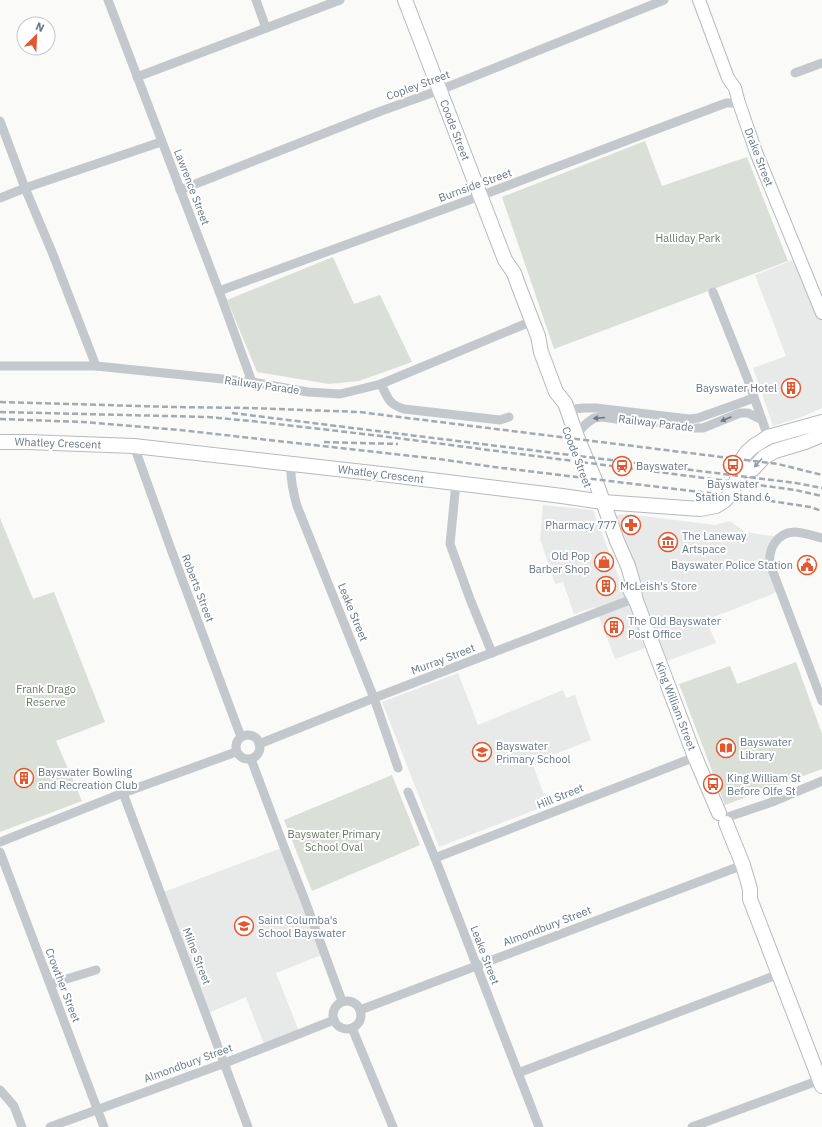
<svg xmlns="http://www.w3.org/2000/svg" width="822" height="1127" font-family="'IBM Plex Sans',sans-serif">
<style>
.built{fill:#e8e9e9}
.green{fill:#dadfd7}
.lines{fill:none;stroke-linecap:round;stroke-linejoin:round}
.secondary-casing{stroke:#b3babf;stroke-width:14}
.primary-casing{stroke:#b5babe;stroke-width:16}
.street{stroke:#c3c8cc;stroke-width:9}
.secondary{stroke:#fff;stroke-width:12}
.primary{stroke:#fff;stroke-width:14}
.rail{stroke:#a2aab0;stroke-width:2.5;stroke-dasharray:6 3;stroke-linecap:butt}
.oneway{fill:#6a7a87}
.oneway2{fill:#939fa8}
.labels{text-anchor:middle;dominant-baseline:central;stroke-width:4;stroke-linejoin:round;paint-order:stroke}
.street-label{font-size:11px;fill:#657683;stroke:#fff}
.park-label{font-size:11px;fill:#687a64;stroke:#fff}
.poi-label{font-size:11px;fill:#657683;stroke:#fff;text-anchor:start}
</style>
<rect width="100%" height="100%" fill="#fafaf8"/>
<g class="built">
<polygon points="800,257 822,313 822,408 799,418 773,426 753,368 786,356 755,275"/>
<polygon points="543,505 593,510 624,591 639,585 612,516 628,514 715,525 730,521 745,532 780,537 769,556 780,590 768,596 706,620 716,643 667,661 654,627 639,633 645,648 615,659 595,607 574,614 563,582 555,584 540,539"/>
<polygon points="458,673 478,725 563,690 566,698 575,695 591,740 532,763 548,805 439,847 382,702"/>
<polygon points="284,847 324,954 276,973 300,1034 265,1047 246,997 206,1014 161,893"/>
</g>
<g class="green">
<polygon points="645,141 662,186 747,157 788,261 554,349 502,197"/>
<polygon points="333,257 354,304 380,295 412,362 359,381 329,384 257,372 227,300"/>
<polygon points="0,518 33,599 54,592 105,722 56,741 82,801 0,832"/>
<polygon points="796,662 822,734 822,769 725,805 679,684 730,666 737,684"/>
<polygon points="392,775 420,845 312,891 284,820"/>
</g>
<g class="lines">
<g class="secondary-casing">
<polyline id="secondary" points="699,0 728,78 735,88 739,103 756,152 822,313"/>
</g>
<g class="primary-casing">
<g id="primary">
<polyline points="405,0 505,260 514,273 519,287 538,336 541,352 556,392 565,403 577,437 597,485 617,541 628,566 633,583 635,598"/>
<polyline points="0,442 28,442 134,446 390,475 562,496 603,502 700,509 716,506 724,501 732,493 740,471 740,462 747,452 754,446 768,437 822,422"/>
<polyline points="740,471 753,469 764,457 775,451 805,442 822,435"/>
<polyline points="630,590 635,598 695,757 719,813"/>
<polyline points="726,823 743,865 750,889 750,899 822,1086"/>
</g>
</g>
<g class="street">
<polyline points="108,0 219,291 252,382"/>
<polyline points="256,0 266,28"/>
<polyline points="795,73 822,63"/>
<polyline points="137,77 340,0"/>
<polyline points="0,121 25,188 52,252 96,366"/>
<polyline points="180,190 381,111 440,90 664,0"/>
<polyline points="0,198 25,188 161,142"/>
<polyline points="219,291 480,196 726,103 739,103"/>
<path d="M713,292L748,380L768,437C777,445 779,442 789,440"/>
<polyline points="0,366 96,366 252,382 308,392 340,394 381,384 525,324"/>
<path d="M381,384C388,398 388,404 404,409L500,420L509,417"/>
<polyline points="567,410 583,408 596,408 689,419 698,418 754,398"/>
<polyline points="576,434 587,423 594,418 602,417 631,421 647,421 669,424 693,428 703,428 740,413 748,413 762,420"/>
<polyline points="134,446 172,552 241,737"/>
<path d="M291,464C290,479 293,492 297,506L374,698L398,768"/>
<polyline points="456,483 450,544 470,599 492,653"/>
<path d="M822,538C813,536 803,532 794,532C777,533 768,549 770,564L822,701"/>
<circle cx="248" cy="747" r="12"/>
<polyline points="259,744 374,698 635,598"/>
<polyline points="251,759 284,847 304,898 342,1001"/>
<polyline points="408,792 435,858 539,1127"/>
<polyline points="123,793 248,1127"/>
<polyline points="728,817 772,802 822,781"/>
<polyline points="0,842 123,793 236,752"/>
<polyline points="0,852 104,1127"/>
<polyline points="435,858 695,757"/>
<polyline points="50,984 96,970"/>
<circle cx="347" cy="1015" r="14"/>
<polyline points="360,1010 743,865"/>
<polyline points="352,1028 393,1127"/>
<polyline points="518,1073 779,974"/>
<polyline points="0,1090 14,1106 22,1127"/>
<polyline points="50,1127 225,1063 334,1020"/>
<polyline points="692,1127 820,1080"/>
</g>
<use href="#secondary" class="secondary"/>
<use href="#primary" class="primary"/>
<g class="rail">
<polyline points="0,402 173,407 250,408 359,412 778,464 822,475"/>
<polyline points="0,412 208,417 251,421 381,436 758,485 795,490 822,496"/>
<polyline points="232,413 796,483 822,488"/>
<polyline points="0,419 83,422 180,430 439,459 494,467 758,499 810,507 822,511"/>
<polyline points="324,442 398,444"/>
</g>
</g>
<defs><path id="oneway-solid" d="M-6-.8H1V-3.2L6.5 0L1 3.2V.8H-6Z"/></defs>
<g class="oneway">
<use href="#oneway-solid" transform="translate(599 418) rotate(175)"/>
<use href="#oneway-solid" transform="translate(726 419) rotate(157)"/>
</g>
<use class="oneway2" href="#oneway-solid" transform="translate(758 463) rotate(132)"/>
<defs>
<g id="building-ring" transform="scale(1)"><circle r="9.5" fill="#fff" stroke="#e4572e" stroke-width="1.5"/><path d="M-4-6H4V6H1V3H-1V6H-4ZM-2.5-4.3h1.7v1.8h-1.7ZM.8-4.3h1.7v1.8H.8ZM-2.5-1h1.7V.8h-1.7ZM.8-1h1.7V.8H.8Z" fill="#e4572e"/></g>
<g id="bus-ring" transform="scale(1)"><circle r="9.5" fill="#fff" stroke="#e4572e" stroke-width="1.5"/><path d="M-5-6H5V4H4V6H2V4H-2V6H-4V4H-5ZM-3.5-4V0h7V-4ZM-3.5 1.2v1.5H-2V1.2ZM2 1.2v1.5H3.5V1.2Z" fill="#e4572e"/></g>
<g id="station-ring" transform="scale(1)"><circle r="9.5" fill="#fff" stroke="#e4572e" stroke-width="1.5"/><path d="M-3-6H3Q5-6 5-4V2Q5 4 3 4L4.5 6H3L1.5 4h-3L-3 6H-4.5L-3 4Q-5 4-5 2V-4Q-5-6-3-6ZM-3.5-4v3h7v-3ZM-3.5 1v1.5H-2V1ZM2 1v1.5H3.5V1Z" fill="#e4572e"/></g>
<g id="pharmacy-ring" transform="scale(1)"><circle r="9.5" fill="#fff" stroke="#e4572e" stroke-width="1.5"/><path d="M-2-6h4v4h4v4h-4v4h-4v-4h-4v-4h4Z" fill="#e4572e"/></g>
<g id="museum-ring" transform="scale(1)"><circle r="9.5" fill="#fff" stroke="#e4572e" stroke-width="1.5"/><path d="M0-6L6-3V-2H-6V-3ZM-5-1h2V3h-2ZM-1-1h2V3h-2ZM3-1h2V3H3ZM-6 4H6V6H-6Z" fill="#e4572e"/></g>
<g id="shop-ring" transform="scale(1)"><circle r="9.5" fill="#fff" stroke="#e4572e" stroke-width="1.5"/><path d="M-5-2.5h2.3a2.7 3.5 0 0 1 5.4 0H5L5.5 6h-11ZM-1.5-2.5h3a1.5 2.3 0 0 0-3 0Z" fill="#e4572e"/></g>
<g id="civic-ring" transform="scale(1)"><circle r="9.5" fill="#fff" stroke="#e4572e" stroke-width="1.5"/><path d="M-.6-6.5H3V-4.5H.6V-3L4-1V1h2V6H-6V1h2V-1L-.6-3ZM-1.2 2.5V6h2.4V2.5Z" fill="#e4572e"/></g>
<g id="library-ring" transform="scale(1)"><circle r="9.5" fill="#fff" stroke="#e4572e" stroke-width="1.5"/><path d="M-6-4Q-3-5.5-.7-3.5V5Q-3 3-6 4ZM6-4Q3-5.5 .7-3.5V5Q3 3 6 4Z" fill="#e4572e"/></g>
<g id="school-ring" transform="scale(1)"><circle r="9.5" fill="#fff" stroke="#e4572e" stroke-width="1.5"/><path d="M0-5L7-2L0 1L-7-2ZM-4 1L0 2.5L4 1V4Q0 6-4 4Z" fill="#e4572e"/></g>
</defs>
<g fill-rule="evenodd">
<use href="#building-ring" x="791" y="388"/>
<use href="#bus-ring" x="733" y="465"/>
<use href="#station-ring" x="622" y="466"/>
<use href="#pharmacy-ring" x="631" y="525"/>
<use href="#museum-ring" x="668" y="542"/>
<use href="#shop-ring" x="604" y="562"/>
<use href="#civic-ring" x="807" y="565"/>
<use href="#building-ring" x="606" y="586"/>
<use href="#building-ring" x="614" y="627"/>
<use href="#library-ring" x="726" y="748"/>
<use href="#school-ring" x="482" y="752"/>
<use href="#building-ring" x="24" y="778"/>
<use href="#bus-ring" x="713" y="784"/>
<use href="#school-ring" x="244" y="926"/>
</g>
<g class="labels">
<g class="street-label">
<text transform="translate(418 85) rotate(-20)">Copley Street</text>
<text transform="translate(455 130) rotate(69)">Coode Street</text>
<text transform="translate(759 157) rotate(69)">Drake Street</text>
<text transform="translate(475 185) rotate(-20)">Burnside Street</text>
<text transform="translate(192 187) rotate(69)">Lawrence Street</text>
<text transform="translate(262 385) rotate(8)">Railway Parade</text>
<text transform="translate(656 423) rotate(7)">Railway Parade</text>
<text transform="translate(58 443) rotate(2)">Whatley Crescent</text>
<text transform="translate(577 457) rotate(69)">Coode Street</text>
<text transform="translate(381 474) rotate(7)">Whatley Crescent</text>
<text transform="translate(198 588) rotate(69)">Roberts Street</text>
<text transform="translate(353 612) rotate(68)">Leake Street</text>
<text transform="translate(443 659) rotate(-21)">Murray Street</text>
<text transform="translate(676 706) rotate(69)">King William Street</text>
<text transform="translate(560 796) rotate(-22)">Hill Street</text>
<text transform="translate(547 926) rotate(-21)">Almondbury Street</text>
<text transform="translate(485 955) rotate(69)">Leake Street</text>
<text transform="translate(197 956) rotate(69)">Milne Street</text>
<text transform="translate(63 985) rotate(69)">Crowther Street</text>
<text transform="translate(188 1063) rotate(-20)">Almondbury Street</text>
</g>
<g class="park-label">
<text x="688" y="238">Halliday Park</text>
<text x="46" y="689">Frank Drago<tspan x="46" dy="13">Reserve</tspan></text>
<text x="334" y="834">Bayswater Primary<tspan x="334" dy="13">School Oval</tspan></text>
</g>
<g class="poi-label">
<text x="777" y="388" text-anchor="end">Bayswater Hotel</text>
<text x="636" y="466">Bayswater</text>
<text x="733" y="484" text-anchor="middle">Bayswater<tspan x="733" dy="13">Station Stand 6</tspan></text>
<text x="617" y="525" text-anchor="end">Pharmacy 777</text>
<text x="682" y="536">The Laneway<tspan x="682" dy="13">Artspace</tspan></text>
<text x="590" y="556" text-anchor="end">Old Pop<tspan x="590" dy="13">Barber Shop</tspan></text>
<text x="793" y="565" text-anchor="end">Bayswater Police Station</text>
<text x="620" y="586">McLeish's Store</text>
<text x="628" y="621">The Old Bayswater<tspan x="628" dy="13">Post Office</tspan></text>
<text x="740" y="742">Bayswater<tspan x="740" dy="13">Library</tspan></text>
<text x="496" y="746">Bayswater<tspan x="496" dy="13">Primary School</tspan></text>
<text x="38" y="772">Bayswater Bowling<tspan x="38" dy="13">and Recreation Club</tspan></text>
<text x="727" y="778">King William St<tspan x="727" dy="13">Before Olfe St</tspan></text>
<text x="258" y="920">Saint Columba's<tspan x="258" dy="13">School Bayswater</tspan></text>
</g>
</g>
<g transform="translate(36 36) rotate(24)"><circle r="19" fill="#ffffff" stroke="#c1c8cd"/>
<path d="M0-3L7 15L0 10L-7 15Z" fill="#e4572e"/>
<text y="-6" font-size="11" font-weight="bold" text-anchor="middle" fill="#657683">N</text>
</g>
</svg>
